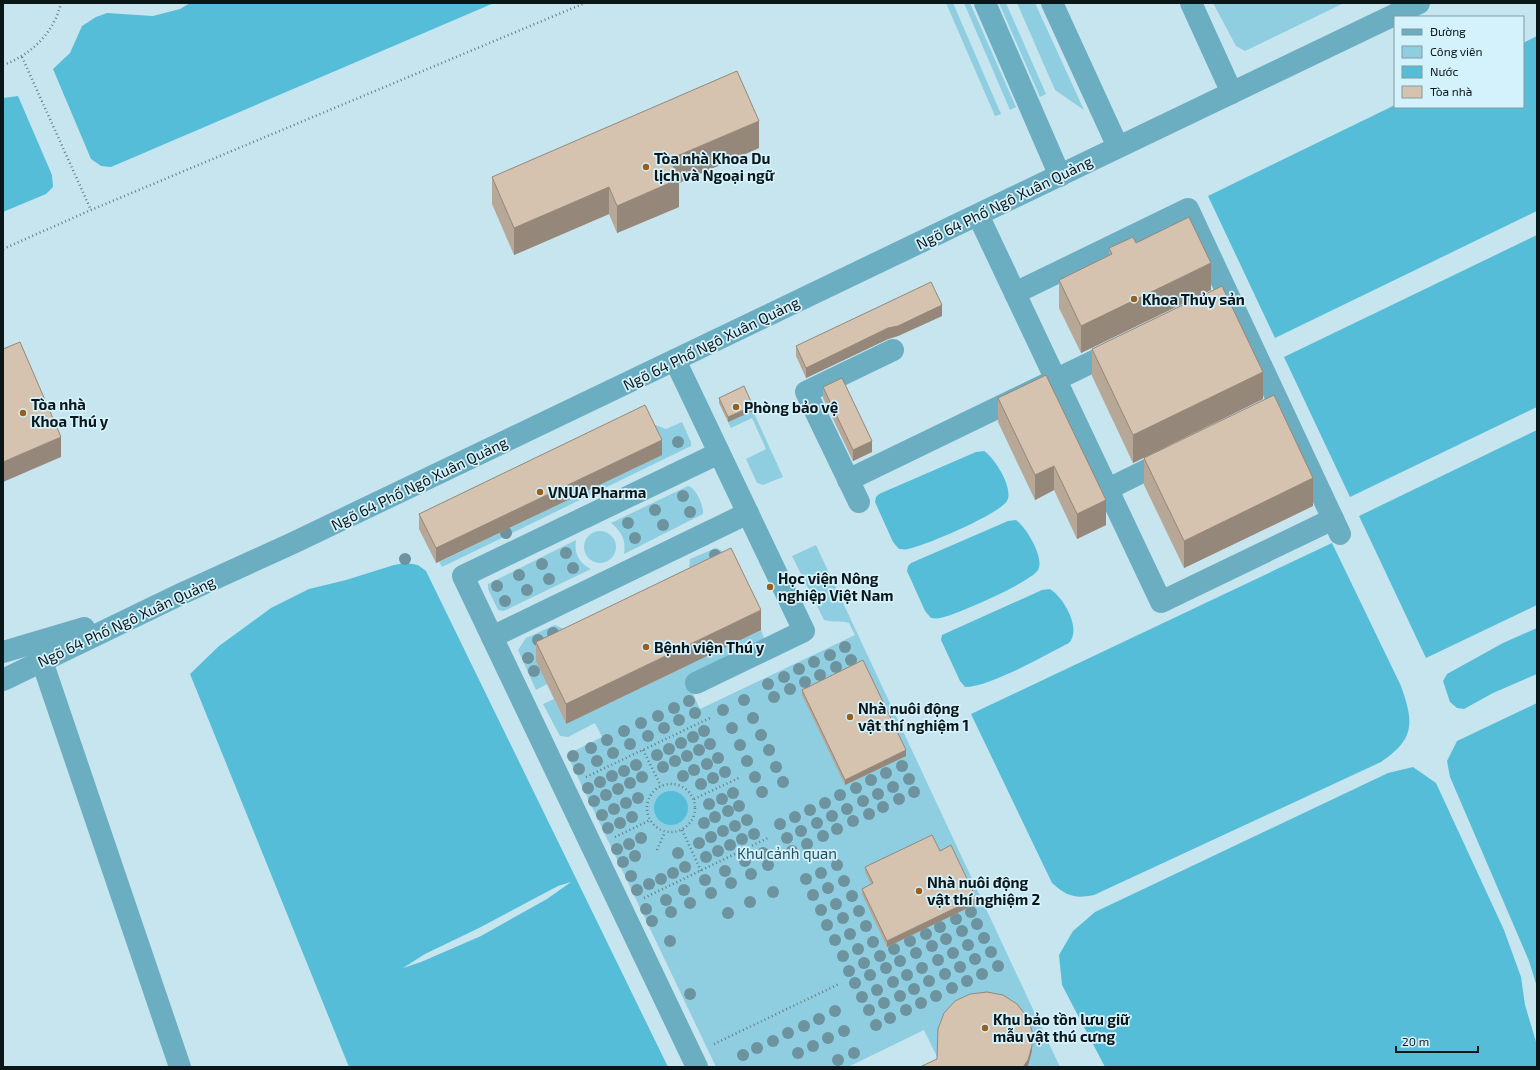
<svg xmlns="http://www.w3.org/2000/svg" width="1540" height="1070" font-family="'Exo 2',sans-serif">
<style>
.green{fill:#8fcee1}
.water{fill:#56bdd9;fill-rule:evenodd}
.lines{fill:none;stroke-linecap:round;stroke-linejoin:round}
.path{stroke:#687c83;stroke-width:2.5;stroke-dasharray:1 3;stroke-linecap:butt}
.minor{stroke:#6baec2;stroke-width:22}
.tree{fill:#6d939f}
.wall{fill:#b7a796}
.shaded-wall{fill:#95887a}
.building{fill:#d5c2af;stroke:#95887a}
.poi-dot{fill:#97601b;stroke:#d4f2fc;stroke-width:1.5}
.labels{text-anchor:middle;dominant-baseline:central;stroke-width:3.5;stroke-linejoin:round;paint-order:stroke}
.poi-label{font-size:15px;font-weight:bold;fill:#0b1619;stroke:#d4f2fc;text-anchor:start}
.street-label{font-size:15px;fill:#0b1619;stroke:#d4f2fc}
.park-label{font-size:15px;fill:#24505d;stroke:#d4f2fc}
</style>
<rect width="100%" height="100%" fill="#c7e5ef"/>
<g class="green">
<polygon points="946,3 953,3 1001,114 995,116"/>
<polygon points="964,3 970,3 1016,107 1010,110"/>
<polygon points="999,3 1006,3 1046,94 1040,97"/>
<polygon points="1017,3 1035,3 1084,110 1055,90"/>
<polygon points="1213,3 1344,3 1245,51 1236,46"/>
<polygon points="753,411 783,477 763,485 757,483 746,459 766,449 752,418 731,428 728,422"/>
<polygon points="645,421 666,429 682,422 691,442 691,446 442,567 439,562 661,455"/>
<path d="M688,486C696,487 704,507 703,514L624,554C626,540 622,532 611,523Z"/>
<circle cx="600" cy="547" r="16"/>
<path d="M576,540C574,554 579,563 591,569L504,611L498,610L488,589V584Z"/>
<path d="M816,545L1060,1067H942L924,1030L848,1067H716L570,761V754L574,751L602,737L595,723L568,737L560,736L543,704L554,699L566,724L761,630L764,638L686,679L700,709L855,635L849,623C841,620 833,623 824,620L792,556Z"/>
<polygon points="716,548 724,552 689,568 690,559"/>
<polygon points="555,625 564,629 547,684 536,690 518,650 526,638"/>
</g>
<g class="water">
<polygon points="190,3 494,3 111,167 101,166 91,159 53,69 70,53 82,26 96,17 107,13 153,16 180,9"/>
<polygon points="1537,36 1537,211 1275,338 1208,196 1395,105 1395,107 1523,107 1523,43"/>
<polygon points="18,96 52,175 53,187 46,194 3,212 3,98"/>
<polygon points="1537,235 1537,407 1350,497 1284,357"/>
<polygon points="1537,430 1537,605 1426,658 1359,516"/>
<path d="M984,451C995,458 1014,489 1007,501C999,514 925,546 908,549C906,550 902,549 899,549L893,542L875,502L876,497L879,494L976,452Z"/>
<path d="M1016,520C1026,527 1045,558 1038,570C1031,582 956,615 940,618C937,619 934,618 931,618L925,611L907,571L908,566L911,563L1008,521Z"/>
<path d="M1332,543L1401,686C1414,723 1415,739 1381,762L1094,895C1074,899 1067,896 1052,883L971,714Z"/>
<path d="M406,563L418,565L426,571L668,1067H349L190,674L219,646L271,608L309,589L346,580L394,565ZM571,882L547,899L481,936L421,962L403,968L425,954L481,927L558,886Z"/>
<path d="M1050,589C1064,598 1082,629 1069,643C1045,655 990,687 965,687L960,681L941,640L942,635L1042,590Z"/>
<polygon points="1537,628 1537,674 1493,693 1464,709 1457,708 1450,702 1443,681 1447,674 1503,643"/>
<polygon points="1537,703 1537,987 1529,961 1450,777 1447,761 1457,741"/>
<polygon points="1413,767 1436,783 1504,930 1521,977 1525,1005 1537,1045 1537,1067 1105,1067 1062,985 1059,955 1073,931 1095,912 1388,773"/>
<circle cx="671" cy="808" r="17"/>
</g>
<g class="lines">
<g class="path">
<polyline points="22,57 91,210"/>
<path d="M3,65C31,55 54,33 61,3"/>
<polyline points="3,249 91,210 585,3"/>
<polyline points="643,750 661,786"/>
<polyline points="586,777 712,717"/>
<circle cx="671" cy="808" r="24"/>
<polyline points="694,799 741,777"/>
<polyline points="682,830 701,871"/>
<polyline points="615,837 650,820"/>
<polyline points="657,850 665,832"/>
<polyline points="644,898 770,837"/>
<polyline points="714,1044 839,984"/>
</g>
<g class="minor">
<polyline points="985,3 1060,176"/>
<polyline points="1052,3 1118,147"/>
<polyline points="1191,3 1232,93"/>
<polyline points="978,215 1161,602 1333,519"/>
<polyline points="1015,293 1188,209 1340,534"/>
<polyline points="675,360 804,631 696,683"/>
<polyline points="848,480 1119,349"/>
<polyline points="1108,489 1171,458"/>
<polyline points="859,502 806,392 893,350"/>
<polyline points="492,637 748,513"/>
<polyline points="3,652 84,628"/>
<polyline points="42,661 180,1067"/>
<polyline points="3,680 183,593 293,543 1419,3"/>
<polyline points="697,1067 463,576 719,453"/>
</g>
</g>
<g class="tree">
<circle cx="678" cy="442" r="6"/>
<circle cx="683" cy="496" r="6"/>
<circle cx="655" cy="510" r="6"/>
<circle cx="690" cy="512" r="6"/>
<circle cx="628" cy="523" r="6"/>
<circle cx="663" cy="525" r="6"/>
<circle cx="506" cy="533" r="6"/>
<circle cx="635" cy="538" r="6"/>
<circle cx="566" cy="553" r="6"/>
<circle cx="715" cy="555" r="6"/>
<circle cx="405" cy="559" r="6"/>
<circle cx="542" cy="564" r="6"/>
<circle cx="573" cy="568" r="6"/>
<circle cx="519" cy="575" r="6"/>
<circle cx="549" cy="579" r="6"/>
<circle cx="497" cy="586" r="6"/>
<circle cx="527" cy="590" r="6"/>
<circle cx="505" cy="601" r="6"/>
<circle cx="553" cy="633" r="6"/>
<circle cx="538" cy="640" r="6"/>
<circle cx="845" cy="647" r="6"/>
<circle cx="830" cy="655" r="6"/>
<circle cx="528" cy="658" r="6"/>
<circle cx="851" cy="660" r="6"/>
<circle cx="814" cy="662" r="6"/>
<circle cx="836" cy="667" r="6"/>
<circle cx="799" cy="669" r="6"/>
<circle cx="534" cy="671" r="6"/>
<circle cx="820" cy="675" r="6"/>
<circle cx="784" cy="677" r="6"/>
<circle cx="805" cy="682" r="6"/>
<circle cx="768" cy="684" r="6"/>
<circle cx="790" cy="689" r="6"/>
<circle cx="774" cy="697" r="6"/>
<circle cx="744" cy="700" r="6"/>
<circle cx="689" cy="701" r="6"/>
<circle cx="674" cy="708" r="6"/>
<circle cx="723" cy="710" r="6"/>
<circle cx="695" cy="713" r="6"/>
<circle cx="658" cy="716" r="6"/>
<circle cx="753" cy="718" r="6"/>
<circle cx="679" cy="720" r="6"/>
<circle cx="641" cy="723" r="6"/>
<circle cx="664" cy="728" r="6"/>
<circle cx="732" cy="728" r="6"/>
<circle cx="624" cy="731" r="6"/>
<circle cx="704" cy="731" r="6"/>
<circle cx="761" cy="735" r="6"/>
<circle cx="648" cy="736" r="6"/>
<circle cx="693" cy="737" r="6"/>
<circle cx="607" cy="740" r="6"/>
<circle cx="681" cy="743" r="6"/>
<circle cx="630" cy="744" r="6"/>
<circle cx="710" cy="744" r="6"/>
<circle cx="740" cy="745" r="6"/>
<circle cx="591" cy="748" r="6"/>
<circle cx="669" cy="749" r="6"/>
<circle cx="699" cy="750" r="6"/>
<circle cx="769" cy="750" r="6"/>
<circle cx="613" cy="753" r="6"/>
<circle cx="657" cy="755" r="6"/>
<circle cx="573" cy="756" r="6"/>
<circle cx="687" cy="756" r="6"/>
<circle cx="718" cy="758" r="6"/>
<circle cx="597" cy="761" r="6"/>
<circle cx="675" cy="761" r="6"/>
<circle cx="747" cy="761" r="6"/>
<circle cx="707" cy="764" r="6"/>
<circle cx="636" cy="765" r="6"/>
<circle cx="902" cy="766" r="6"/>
<circle cx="663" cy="767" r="6"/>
<circle cx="776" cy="767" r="6"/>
<circle cx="579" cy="769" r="6"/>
<circle cx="694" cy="770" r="6"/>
<circle cx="624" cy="771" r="6"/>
<circle cx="725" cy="772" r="6"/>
<circle cx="886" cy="773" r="6"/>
<circle cx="612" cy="776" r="6"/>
<circle cx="683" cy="776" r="6"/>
<circle cx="642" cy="777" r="6"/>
<circle cx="755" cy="777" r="6"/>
<circle cx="713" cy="778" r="6"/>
<circle cx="909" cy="779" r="6"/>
<circle cx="871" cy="780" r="6"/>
<circle cx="600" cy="782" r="6"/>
<circle cx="783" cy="782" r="6"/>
<circle cx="630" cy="783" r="6"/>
<circle cx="701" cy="784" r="6"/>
<circle cx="893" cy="787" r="6"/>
<circle cx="588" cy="788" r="6"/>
<circle cx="856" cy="788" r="6"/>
<circle cx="618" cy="789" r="6"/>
<circle cx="762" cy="792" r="6"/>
<circle cx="914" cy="792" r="6"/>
<circle cx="733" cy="793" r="6"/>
<circle cx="878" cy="794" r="6"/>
<circle cx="606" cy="795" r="6"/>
<circle cx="840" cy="795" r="6"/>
<circle cx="638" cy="798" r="6"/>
<circle cx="722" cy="799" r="6"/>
<circle cx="899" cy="799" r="6"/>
<circle cx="594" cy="801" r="6"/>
<circle cx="863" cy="801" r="6"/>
<circle cx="626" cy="803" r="6"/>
<circle cx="825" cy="803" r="6"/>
<circle cx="709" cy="804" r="6"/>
<circle cx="739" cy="806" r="6"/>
<circle cx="883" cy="807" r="6"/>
<circle cx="614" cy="809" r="6"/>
<circle cx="847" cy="809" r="6"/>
<circle cx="810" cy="810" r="6"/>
<circle cx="728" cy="811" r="6"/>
<circle cx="869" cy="814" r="6"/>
<circle cx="602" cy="815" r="6"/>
<circle cx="832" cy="816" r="6"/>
<circle cx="632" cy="817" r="6"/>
<circle cx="715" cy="817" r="6"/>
<circle cx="795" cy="817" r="6"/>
<circle cx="747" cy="820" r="6"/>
<circle cx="853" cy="821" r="6"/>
<circle cx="620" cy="823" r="6"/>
<circle cx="704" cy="823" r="6"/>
<circle cx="817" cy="823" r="6"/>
<circle cx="780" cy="824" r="6"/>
<circle cx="735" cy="826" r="6"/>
<circle cx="608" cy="828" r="6"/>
<circle cx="837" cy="829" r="6"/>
<circle cx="723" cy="831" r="6"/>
<circle cx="801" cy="831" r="6"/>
<circle cx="754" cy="834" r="6"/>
<circle cx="823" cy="836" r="6"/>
<circle cx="711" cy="837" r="6"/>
<circle cx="641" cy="838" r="6"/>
<circle cx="787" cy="838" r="6"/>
<circle cx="742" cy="839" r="6"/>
<circle cx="699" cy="843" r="6"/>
<circle cx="629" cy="844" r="6"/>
<circle cx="807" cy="844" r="6"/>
<circle cx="730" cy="845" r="6"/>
<circle cx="617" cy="849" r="6"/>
<circle cx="718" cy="851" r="6"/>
<circle cx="792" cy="851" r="6"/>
<circle cx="678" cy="853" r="6"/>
<circle cx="763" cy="853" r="6"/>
<circle cx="635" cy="856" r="6"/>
<circle cx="706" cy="857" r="6"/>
<circle cx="745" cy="861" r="6"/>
<circle cx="623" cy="862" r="6"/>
<circle cx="768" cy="865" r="6"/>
<circle cx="837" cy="865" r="6"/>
<circle cx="685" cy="867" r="6"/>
<circle cx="725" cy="871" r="6"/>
<circle cx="673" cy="873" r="6"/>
<circle cx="821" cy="873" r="6"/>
<circle cx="751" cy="874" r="6"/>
<circle cx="631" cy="876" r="6"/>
<circle cx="661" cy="879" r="6"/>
<circle cx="806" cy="879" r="6"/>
<circle cx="705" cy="880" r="6"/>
<circle cx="844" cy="881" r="6"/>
<circle cx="731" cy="883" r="6"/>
<circle cx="649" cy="884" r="6"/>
<circle cx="828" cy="888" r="6"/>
<circle cx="637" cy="890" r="6"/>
<circle cx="684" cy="890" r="6"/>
<circle cx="773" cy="892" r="6"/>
<circle cx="711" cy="893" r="6"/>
<circle cx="813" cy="895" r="6"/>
<circle cx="852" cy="896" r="6"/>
<circle cx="666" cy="900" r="6"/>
<circle cx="750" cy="902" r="6"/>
<circle cx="690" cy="903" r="6"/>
<circle cx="836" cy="904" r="6"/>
<circle cx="646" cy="909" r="6"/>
<circle cx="821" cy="910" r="6"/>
<circle cx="859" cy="911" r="6"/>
<circle cx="671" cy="912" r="6"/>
<circle cx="971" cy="912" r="6"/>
<circle cx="728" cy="913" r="6"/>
<circle cx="843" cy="918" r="6"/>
<circle cx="956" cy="919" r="6"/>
<circle cx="652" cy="921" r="6"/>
<circle cx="977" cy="924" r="6"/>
<circle cx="827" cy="925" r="6"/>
<circle cx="866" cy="926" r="6"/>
<circle cx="940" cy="927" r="6"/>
<circle cx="962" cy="931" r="6"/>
<circle cx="850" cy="934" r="6"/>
<circle cx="926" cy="934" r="6"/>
<circle cx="984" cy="938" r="6"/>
<circle cx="946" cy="939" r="6"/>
<circle cx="835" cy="940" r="6"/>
<circle cx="670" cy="941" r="6"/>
<circle cx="910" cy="941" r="6"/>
<circle cx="873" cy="942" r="6"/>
<circle cx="968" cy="945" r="6"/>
<circle cx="932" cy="946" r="6"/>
<circle cx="858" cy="949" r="6"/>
<circle cx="894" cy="949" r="6"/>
<circle cx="991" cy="952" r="6"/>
<circle cx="916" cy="953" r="6"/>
<circle cx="953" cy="953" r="6"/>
<circle cx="843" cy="956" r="6"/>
<circle cx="880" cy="956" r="6"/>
<circle cx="975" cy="959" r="6"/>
<circle cx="938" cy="960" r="6"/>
<circle cx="900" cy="961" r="6"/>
<circle cx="864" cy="963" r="6"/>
<circle cx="998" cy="966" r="6"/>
<circle cx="960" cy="967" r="6"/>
<circle cx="886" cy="968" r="6"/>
<circle cx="922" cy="968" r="6"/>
<circle cx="849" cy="971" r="6"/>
<circle cx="945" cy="974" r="6"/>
<circle cx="982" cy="974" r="6"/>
<circle cx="870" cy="975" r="6"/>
<circle cx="907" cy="975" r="6"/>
<circle cx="929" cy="981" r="6"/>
<circle cx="967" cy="981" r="6"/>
<circle cx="893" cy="982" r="6"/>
<circle cx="855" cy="983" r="6"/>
<circle cx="952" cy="988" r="6"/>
<circle cx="914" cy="989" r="6"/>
<circle cx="877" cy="990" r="6"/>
<circle cx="690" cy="994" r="6"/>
<circle cx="900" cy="996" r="6"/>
<circle cx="936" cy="996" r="6"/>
<circle cx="862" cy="997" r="6"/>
<circle cx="884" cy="1003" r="6"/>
<circle cx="921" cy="1003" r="6"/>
<circle cx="869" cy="1010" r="6"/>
<circle cx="906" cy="1010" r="6"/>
<circle cx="835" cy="1011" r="6"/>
<circle cx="890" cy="1018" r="6"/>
<circle cx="819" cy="1019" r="6"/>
<circle cx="876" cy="1025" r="6"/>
<circle cx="804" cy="1026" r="6"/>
<circle cx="844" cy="1031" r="6"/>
<circle cx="788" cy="1033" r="6"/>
<circle cx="828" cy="1038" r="6"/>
<circle cx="773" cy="1041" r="6"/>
<circle cx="813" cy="1046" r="6"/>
<circle cx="757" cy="1048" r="6"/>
<circle cx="798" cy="1053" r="6"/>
<circle cx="854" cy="1053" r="6"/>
<circle cx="743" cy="1055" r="6"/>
<circle cx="838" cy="1060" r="6"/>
</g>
<g class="wall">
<polygon points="759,148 679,183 679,207 617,233 609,214 514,255 492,204 492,177"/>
<polygon points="1136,243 1211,290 1081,353 1059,308 1059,280 1109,256 1109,248"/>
<polygon points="942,316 898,336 888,339 806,378 796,356 796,346"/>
<polygon points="1092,349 1263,399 1133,463 1092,376"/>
<polygon points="823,387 872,452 853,461 823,398"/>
<polygon points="719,398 753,411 728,422 719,403"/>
<polygon points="998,398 1106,525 1077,539 1054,490 1035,500 998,422"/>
<polygon points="662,455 436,563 419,529 419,514"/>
<polygon points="1144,458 1313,506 1184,568 1144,485"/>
<polygon points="761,630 566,724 536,661 536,642"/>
<polygon points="802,690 906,756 845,785 802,695"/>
<polygon points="940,851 976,904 887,947 862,894 862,889 871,884 865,872 865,867"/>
</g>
<g class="shaded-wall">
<polygon points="759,121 759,148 679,183 679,207 617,233 617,206 670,159"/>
<polygon points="609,187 609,214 514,255 514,228"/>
<polygon points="1211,263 1211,290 1081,353 1081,326"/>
<polygon points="942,305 942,316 898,336 888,339 806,378 806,368 888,328"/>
<polygon points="1263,372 1263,399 1133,463 1133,435"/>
<polygon points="753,406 753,411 728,422 728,417"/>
<polygon points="61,437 61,457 3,482 3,462"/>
<polygon points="662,440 662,455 436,563 436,548"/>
<polygon points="872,441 872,452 853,461 853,450"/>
<polygon points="1054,466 1054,490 1035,500 1035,475"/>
<polygon points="1313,478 1313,506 1184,568 1184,541"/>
<polygon points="1106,500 1106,525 1077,539 1077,514"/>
<polygon points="761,610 761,630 566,724 566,704"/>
<polygon points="906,750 906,756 845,785 845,780"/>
<polygon points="976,898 976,904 887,947 887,941"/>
<polygon points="1032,1046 1032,1051 1028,1066 1026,1067 1023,1067"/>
</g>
<g class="building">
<polygon points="737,71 759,121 670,159 679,179 617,206 609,187 514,228 492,177"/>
<polygon points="1189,217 1211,263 1081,326 1059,280 1112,254 1109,248 1133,237 1136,243"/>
<polygon points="931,282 942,305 898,326 888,328 806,368 796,346"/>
<polygon points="1222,286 1263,372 1133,435 1092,349"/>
<polygon points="20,342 61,437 3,462 3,349"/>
<polygon points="1046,375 1106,500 1077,514 1054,466 1035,475 998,398"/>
<polygon points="842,378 872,441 853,450 823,387"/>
<polygon points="744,386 753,406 728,417 719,398"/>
<polygon points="1274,395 1313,478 1184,541 1144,458"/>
<polygon points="645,405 662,440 436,548 419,514"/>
<polygon points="731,548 761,610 566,704 536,642"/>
<polygon points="863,660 906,750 845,780 802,690"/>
<polygon points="932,835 940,851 951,845 976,898 887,941 862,889 873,883 865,867"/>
<polygon points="987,992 1003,995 1017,1004 1027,1017 1032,1031 1032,1046 1028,1060 1023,1067 920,1067 937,1059 938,1029 944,1013 955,1001 970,994"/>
</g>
<g class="poi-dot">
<circle cx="646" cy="167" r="4"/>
<circle cx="1134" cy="299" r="4"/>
<circle cx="736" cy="407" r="4"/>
<circle cx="23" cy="413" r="4"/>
<circle cx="540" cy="492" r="4"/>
<circle cx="770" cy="587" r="4"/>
<circle cx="646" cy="647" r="4"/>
<circle cx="850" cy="717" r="4"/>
<circle cx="919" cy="891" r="4"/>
<circle cx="985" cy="1028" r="4"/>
</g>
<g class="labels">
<g class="poi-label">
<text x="654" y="158">Tòa nhà Khoa Du<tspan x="654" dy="17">lịch và Ngoại ngữ</tspan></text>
<text x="1142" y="299">Khoa Thủy sản</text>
<text x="31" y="404">Tòa nhà<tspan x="31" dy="17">Khoa Thú y</tspan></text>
<text x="744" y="407">Phòng bảo vệ</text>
<text x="548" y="492">VNUA Pharma</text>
<text x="778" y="578">Học viện Nông<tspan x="778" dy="17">nghiệp Việt Nam</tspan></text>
<text x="654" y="647">Bệnh viện Thú y</text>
<text x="858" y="708">Nhà nuôi động<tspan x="858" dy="17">vật thí nghiệm 1</tspan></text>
<text x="927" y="882">Nhà nuôi động<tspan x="927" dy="17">vật thí nghiệm 2</tspan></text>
<text x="993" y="1019">Khu bảo tồn lưu giữ<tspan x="993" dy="17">mẫu vật thú cưng</tspan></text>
</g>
<g class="street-label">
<text transform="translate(1004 202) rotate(-26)">Ngõ 64 Phố Ngô Xuân Quảng</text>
<text transform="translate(711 343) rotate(-26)">Ngõ 64 Phố Ngô Xuân Quảng</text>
<text transform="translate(419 483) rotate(-26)">Ngõ 64 Phố Ngô Xuân Quảng</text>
<text transform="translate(126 621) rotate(-25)">Ngõ 64 Phố Ngô Xuân Quảng</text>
</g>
<g class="park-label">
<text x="787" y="853">Khu cảnh quan</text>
</g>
</g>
<rect width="1540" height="1070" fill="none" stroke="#0b1619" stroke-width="8"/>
<rect x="1394" y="16" width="130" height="92" fill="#d4f2fc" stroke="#849aa1"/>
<rect x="1402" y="29" width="20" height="6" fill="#6baec2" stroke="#849aa1"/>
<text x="1430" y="36" font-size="12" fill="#0b1619">Đường</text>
<rect x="1402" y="46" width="20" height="12" fill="#8fcee1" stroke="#849aa1"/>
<text x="1430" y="56" font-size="12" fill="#0b1619">Công viên</text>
<rect x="1402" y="66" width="20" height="12" fill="#56bdd9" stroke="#849aa1"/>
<text x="1430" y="76" font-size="12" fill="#0b1619">Nước</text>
<rect x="1402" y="86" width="20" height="12" fill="#d5c2af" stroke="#849aa1"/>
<text x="1430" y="96" font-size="12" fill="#0b1619">Tòa nhà</text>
<path d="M1396 1046v6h82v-6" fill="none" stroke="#0b1619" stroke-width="2"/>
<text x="1402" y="1046" font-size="12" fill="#0b1619" stroke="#d4f2fc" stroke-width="3" paint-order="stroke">20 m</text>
</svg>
